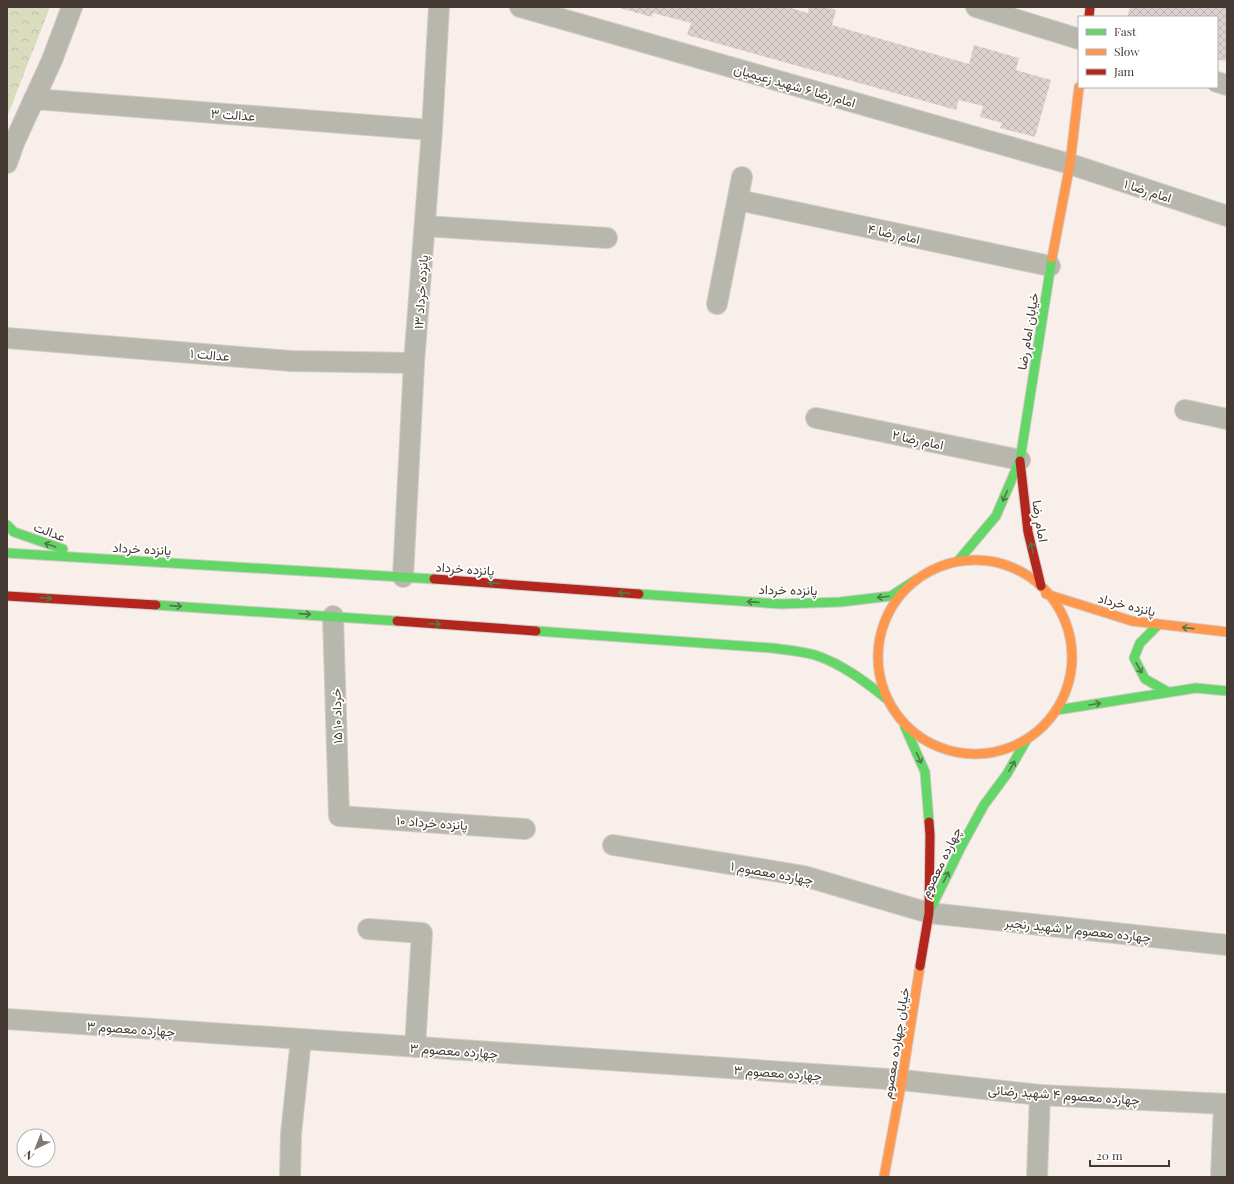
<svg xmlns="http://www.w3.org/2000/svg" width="1234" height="1184" font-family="'Playfair Display',Vazirmatn,serif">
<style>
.forest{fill:url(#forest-crowns)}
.building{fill:url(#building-cross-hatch)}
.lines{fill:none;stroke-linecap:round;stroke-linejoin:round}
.street-casing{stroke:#d3cbc7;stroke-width:22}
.fast-casing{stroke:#d3cbc7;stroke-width:11}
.slow-casing{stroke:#d3cbc7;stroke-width:11}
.jam-casing{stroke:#d3cbc7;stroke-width:11}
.street{stroke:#b8b7ae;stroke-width:20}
.fast{stroke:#63d668;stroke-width:9}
.slow{stroke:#ff974d;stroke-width:9}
.jam{stroke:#b3261e;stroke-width:9}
.oneway{stroke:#507848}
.labels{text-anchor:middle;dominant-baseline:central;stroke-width:3.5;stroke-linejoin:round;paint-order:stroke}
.street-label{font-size:13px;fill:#443933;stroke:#fff}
</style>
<defs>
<pattern id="forest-crowns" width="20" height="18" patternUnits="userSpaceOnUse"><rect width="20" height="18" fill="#d9dcbd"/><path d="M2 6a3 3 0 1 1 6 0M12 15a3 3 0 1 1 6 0" fill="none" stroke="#bbbea3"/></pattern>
<pattern id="building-cross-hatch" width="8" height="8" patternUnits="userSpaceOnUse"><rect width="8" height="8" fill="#ded2d0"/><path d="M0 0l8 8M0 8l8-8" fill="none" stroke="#c0b5b3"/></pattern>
</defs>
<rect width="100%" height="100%" fill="#f9efea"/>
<polygon class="forest" points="7,7 50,7 7,117"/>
<g class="building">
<polygon points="616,7 787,7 808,13 809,7 826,7 836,10 832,25 969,64 974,45 1019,58 1016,70 1051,80 1035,137 1000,128 1002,123 980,117 983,106 959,100 956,110 687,35 691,23 653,13 652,17"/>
<polygon points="1130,7 1227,7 1227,62 1217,59 1217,17 1127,17"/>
</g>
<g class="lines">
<g class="street-casing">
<g id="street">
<polyline points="520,7 1070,164 1227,216"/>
<polyline points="976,7 1079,39"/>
<polyline points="1217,82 1227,85"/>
<polyline points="34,99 432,130"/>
<polyline points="7,163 14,143 52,60 72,7"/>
<polyline points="738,200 1050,266"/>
<polyline points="425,226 607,238"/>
<polyline points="717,304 742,177"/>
<polyline points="7,338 291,361 414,363"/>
<polyline points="1185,410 1227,419"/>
<polyline points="816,418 1020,460"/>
<polyline points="403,577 414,363 432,130 439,7"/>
<polyline points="333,616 339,816 525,829"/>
<polyline points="613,845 804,876 929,913 1227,945"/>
<polyline points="368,929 422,933 415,1047"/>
<polyline points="7,1019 902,1080 1040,1095 1227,1104"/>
<polyline points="290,1177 291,1134 301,1039"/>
<polyline points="1037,1177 1040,1095"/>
<polyline points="1221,1177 1224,1104"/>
</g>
</g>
<g class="fast-casing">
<g id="fast">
<polyline points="7,525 14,532 63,549"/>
<polyline points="7,553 434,579"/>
<polyline points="958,561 996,516 1020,460 1052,258"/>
<polyline points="639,594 781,604 840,602 891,596 917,579"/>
<polyline points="156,605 397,621"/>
<polyline points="1158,625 1140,643 1134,658 1145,679 1168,692"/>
<path d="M536,631L772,648C786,650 801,651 815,655C842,664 866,682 888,700"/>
<polyline points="1057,710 1196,688 1227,691"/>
<polyline points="905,727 925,772 929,822"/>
<polyline points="932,906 962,845 984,805 1007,774 1027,739"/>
</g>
</g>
<g class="slow-casing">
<g id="slow">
<polyline points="1052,258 1070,164 1079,87"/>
<circle cx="975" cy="657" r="97"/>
<polyline points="1046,594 1132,621 1227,632"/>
<polyline points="884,1177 902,1080 920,966"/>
</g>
</g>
<g class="jam-casing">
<g id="jam">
<polyline points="1089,17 1090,7"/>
<polyline points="1020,461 1028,532 1041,586"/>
<polyline points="434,579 639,594"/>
<polyline points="7,596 156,605"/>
<polyline points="397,621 536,631"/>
<polyline points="920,966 929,913 930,835 929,822"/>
</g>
</g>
<use href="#street" class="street"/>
<use href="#fast" class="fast"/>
<use href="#slow" class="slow"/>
<use href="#jam" class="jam"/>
</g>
<defs><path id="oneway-shaft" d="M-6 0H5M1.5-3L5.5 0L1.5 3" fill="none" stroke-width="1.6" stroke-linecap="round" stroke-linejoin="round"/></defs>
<g class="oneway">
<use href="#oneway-shaft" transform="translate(1005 496) rotate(113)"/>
<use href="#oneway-shaft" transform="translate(50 545) rotate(-160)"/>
<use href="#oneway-shaft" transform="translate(1032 548) rotate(-103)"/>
<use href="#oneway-shaft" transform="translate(494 583) rotate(-176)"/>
<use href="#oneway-shaft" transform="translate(624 593) rotate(-176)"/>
<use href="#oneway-shaft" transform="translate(883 597) rotate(173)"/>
<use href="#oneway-shaft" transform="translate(46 598) rotate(4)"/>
<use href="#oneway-shaft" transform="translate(753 602) rotate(-176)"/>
<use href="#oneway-shaft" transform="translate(176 606) rotate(4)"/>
<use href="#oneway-shaft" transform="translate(305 614) rotate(4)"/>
<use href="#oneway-shaft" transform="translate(435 624) rotate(4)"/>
<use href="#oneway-shaft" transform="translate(1188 628) rotate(-174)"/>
<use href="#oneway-shaft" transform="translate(1139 668) rotate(61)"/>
<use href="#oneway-shaft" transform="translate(1095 704) rotate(-9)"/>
<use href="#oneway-shaft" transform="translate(919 758) rotate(65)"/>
<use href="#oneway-shaft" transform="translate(1012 766) rotate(-60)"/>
<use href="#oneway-shaft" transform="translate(946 877) rotate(-64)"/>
</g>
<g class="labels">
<g class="street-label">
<text transform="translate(795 85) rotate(16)">امام رضا ۶ شهید زعیمیان</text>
<text transform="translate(233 114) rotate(4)">عدالت ۳</text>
<text transform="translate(1148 190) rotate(18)">امام رضا ۱</text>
<text transform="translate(894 233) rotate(12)">امام رضا ۴</text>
<text transform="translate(420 292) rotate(-86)">پانزده خرداد ۱۳</text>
<text transform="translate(1027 331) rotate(-81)">خیابان امام رضا</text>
<text transform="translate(210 354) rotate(5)">عدالت ۱</text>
<text transform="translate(918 439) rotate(12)">امام رضا ۲</text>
<text transform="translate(1041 521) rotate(81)">امام رضا</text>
<text transform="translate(50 531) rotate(20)">عدالت</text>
<text transform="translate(142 548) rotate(3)">پانزده خرداد</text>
<text transform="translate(465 568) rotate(4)">پانزده خرداد</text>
<text transform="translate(788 589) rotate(1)">پانزده خرداد</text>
<text transform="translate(1127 604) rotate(14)">پانزده خرداد</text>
<text transform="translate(336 716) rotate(-92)">۱۵ خرداد ۱۰</text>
<text transform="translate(432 822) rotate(4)">پانزده خرداد ۱۰</text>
<text transform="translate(940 862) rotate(-64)">چهارده معصوم</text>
<text transform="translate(772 872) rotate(10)">چهارده معصوم ۱</text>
<text transform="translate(1078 929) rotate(6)">چهارده معصوم ۲ شهید رنجبر</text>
<text transform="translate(131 1028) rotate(4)">چهارده معصوم ۳</text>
<text transform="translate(895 1043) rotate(-81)">خیابان چهارده معصوم</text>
<text transform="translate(454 1050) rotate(4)">چهارده معصوم ۳</text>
<text transform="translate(778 1072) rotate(4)">چهارده معصوم ۳</text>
<text transform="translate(1064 1094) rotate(4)">چهارده معصوم ۴ شهید رضائی</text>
</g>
</g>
<rect width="1234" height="1184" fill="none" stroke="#443933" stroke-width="16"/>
<rect x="1078" y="16" width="140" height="72" fill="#ffffff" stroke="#b4b0ad"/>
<rect x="1086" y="29" width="20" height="6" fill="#63d668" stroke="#b4b0ad"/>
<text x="1114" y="36" font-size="12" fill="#443933">Fast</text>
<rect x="1086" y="49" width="20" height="6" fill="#ff974d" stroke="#b4b0ad"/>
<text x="1114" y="56" font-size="12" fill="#443933">Slow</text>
<rect x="1086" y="69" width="20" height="6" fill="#b3261e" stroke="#b4b0ad"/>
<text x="1114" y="76" font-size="12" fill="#443933">Jam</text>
<g transform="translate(36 1148) rotate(223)"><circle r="19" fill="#ffffff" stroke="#b4b0ad"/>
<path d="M0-3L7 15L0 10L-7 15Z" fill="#837973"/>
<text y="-6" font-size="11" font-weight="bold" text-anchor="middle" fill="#443933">N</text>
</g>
<path d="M1090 1160v6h79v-6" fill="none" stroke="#443933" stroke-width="2"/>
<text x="1096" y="1160" font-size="12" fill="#443933" stroke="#ffffff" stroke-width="3" paint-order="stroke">20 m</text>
</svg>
